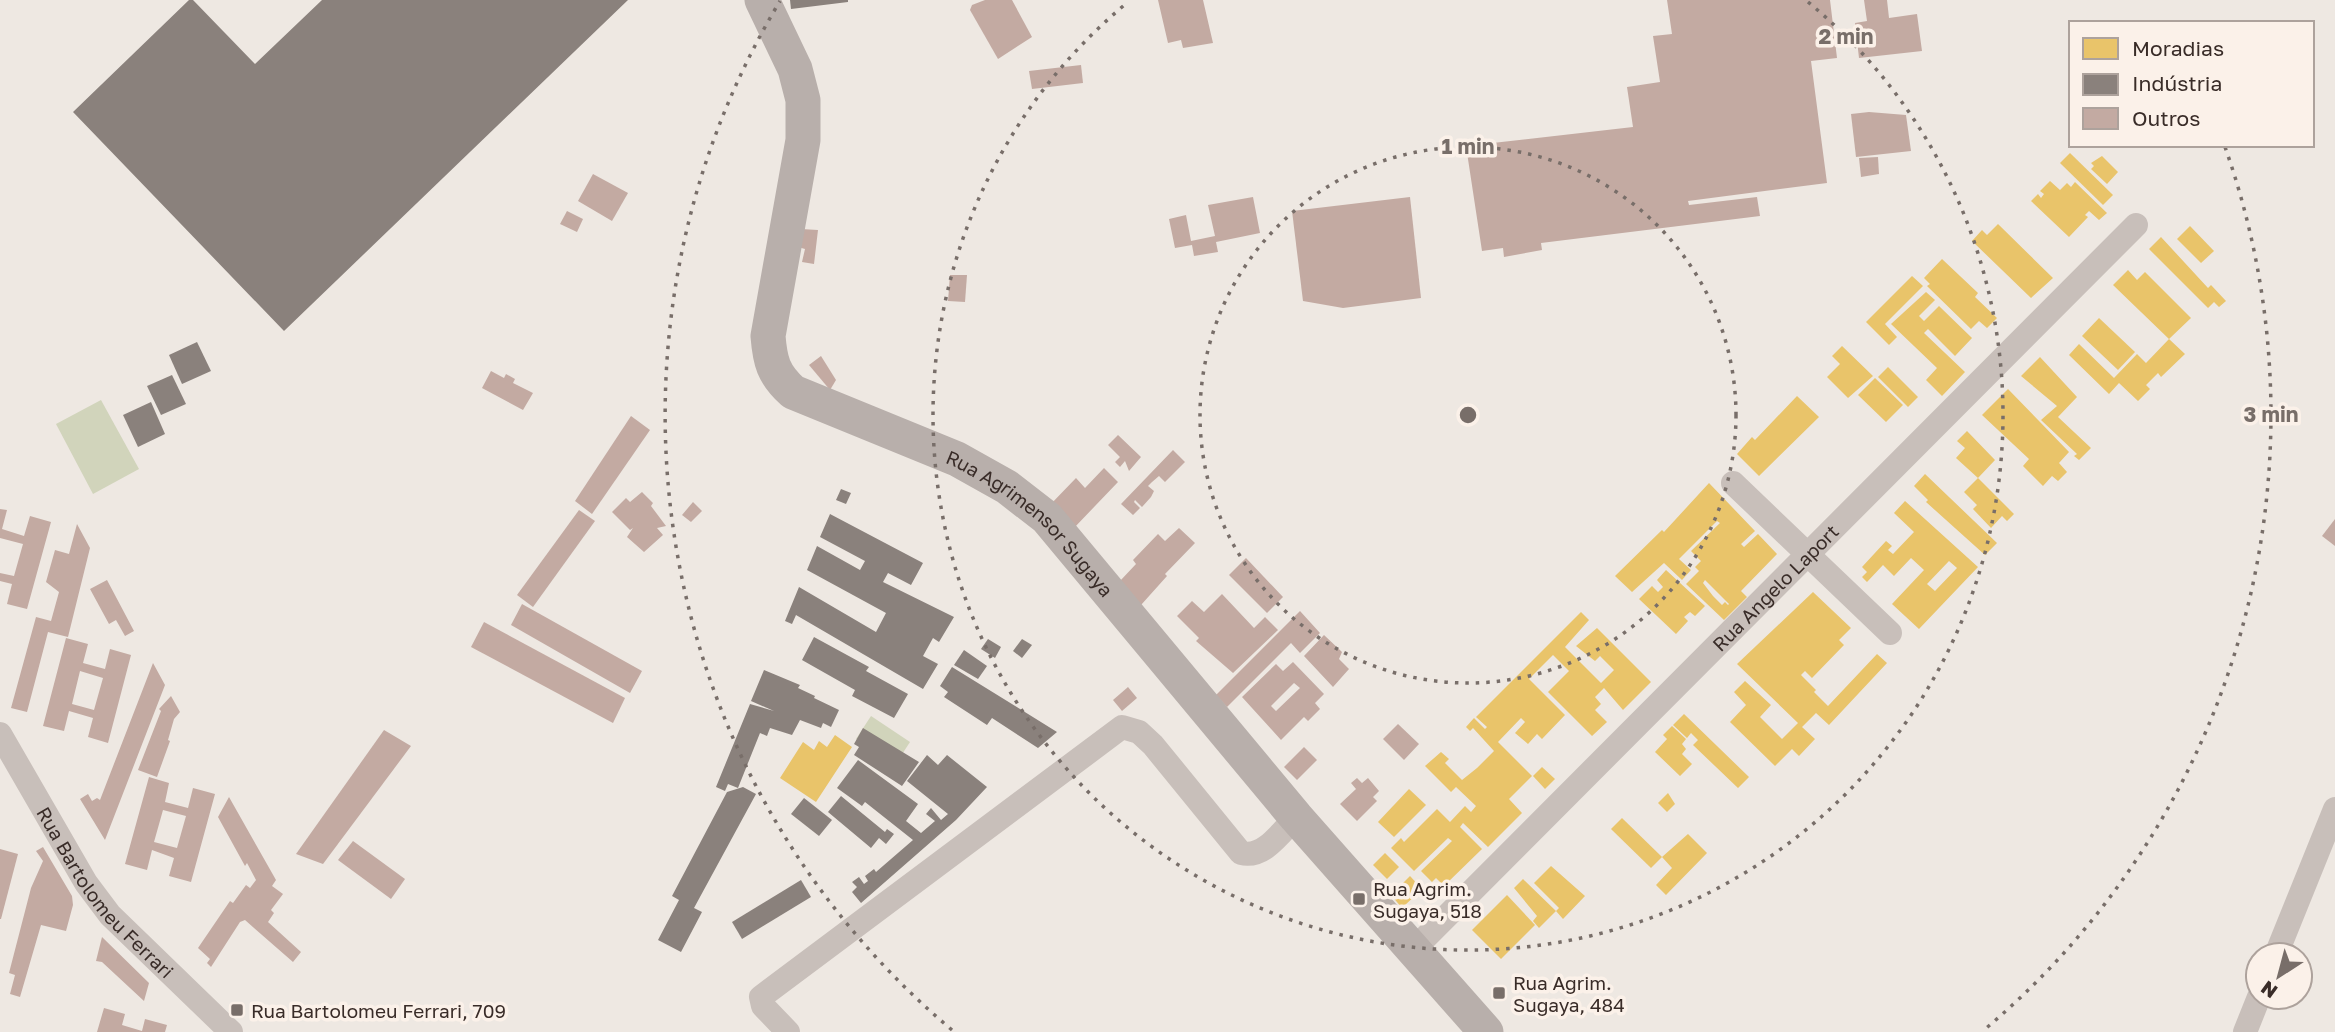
<svg xmlns="http://www.w3.org/2000/svg" width="2335" height="1032" font-family="'Golos Text',sans-serif">
<style>
.green{fill:#d1d4bb}
.homes{fill:#e9c46a;fill-rule:evenodd}
.industry{fill:#8a817c}
.building{fill:#c3aaa2;fill-rule:evenodd}
.lines{fill:none;stroke-linecap:round;stroke-linejoin:round}
.minor{stroke:#c8bfba;stroke-width:24}
.secondary{stroke:#b8afab;stroke-width:35}
.ring{fill:none;stroke:#786e69;stroke-width:3.5;stroke-dasharray:3.5 7}
.poi-dot{fill:#786e69;stroke:#fbf1e9;stroke-width:2.5}
.labels{text-anchor:middle;dominant-baseline:central;stroke-width:7;stroke-linejoin:round;paint-order:stroke}
.street-label{font-size:19px;fill:#392c28;stroke:#fbf1e9}
.poi-label{font-size:19px;fill:#392c28;stroke:#fbf1e9;text-anchor:start}
.centre{fill:#786e69;stroke:#fbf1e9;stroke-width:3.5}
.ring-label{font-size:21px;text-anchor:middle;font-weight:bold;fill:#786e69;stroke:#fbf1e9;stroke-width:7;stroke-linejoin:round;paint-order:stroke}
</style>
<rect width="100%" height="100%" fill="#eee8e2"/>
<g class="green">
<polygon points="101,400 139,469 93,494 56,424"/>
<polygon points="871,716 910,742 895,765 856,739"/>
</g>
<g class="homes">
<polygon points="2070,153 2113,195 2103,205 2060,163"/>
<polygon points="2102,156 2118,172 2107,184 2091,169 2094,166 2091,163"/>
<polygon points="2050,181 2060,190 2067,183 2071,187 2075,182 2107,213 2099,220 2089,211 2085,215 2088,217 2069,237 2031,201 2038,194 2041,198 2044,194 2040,191"/>
<polygon points="1998,224 2053,278 2031,298 1972,241 1982,230 1987,235"/>
<polygon points="2190,226 2214,251 2201,263 2177,239"/>
<polygon points="2161,237 2208,288 2211,285 2226,301 2219,307 2214,302 2208,308 2149,249"/>
<polygon points="1942,259 1978,293 1975,297 1997,318 1987,328 1979,321 1971,329 1927,286 1930,284 1924,278"/>
<polygon points="2128,270 2137,280 2145,272 2191,318 2169,339 2185,354 2161,377 2158,373 2146,385 2150,389 2138,401 2119,383 2109,394 2069,355 2079,344 2114,378 2137,354 2146,363 2169,339 2113,285"/>
<polygon points="1912,276 1923,286 1885,324 1897,337 1889,345 1866,322"/>
<polygon points="1926,292 1935,300 1919,316 1924,321 1939,306 1972,338 1955,356 1928,329 1924,333 1965,372 1942,396 1926,380 1937,368 1891,324"/>
<polygon points="2099,318 2135,352 2118,370 2082,336"/>
<polygon points="1842,346 1873,376 1848,398 1827,377 1840,364 1832,356"/>
<polygon points="2040,357 2077,397 2058,417 2091,448 2079,460 2074,456 2077,454 2041,420 2057,406 2021,376"/>
<polygon points="1888,367 1918,397 1908,407 1878,377"/>
<polygon points="1875,378 1903,405 1886,422 1858,395"/>
<polygon points="2008,389 2069,452 2059,463 2067,472 2058,481 2052,476 2043,486 2023,466 2029,459 1982,415"/>
<polygon points="1797,396 1819,417 1759,476 1737,454 1752,437 1755,440"/>
<polygon points="1967,431 1995,460 1978,478 1956,458 1965,448 1957,441"/>
<polygon points="1925,474 1997,543 1985,555 1926,502 1928,500 1914,486"/>
<polygon points="1978,478 2014,514 2007,521 2002,516 1991,528 1973,509 1977,505 1964,492"/>
<path d="M1709,483L1755,531L1741,544L1744,547L1758,534L1777,554L1741,591L1747,597L1724,620L1686,584L1699,571L1695,567L1701,561L1691,551L1720,523L1717,521L1679,559L1691,570L1682,580L1664,563L1632,592L1615,576L1662,530L1664,532ZM1705,580L1729,604L1728,605L1725,602L1722,605L1713,596L1703,583Z"/>
<path d="M1905,501L1978,567L1919,629L1892,604L1924,570L1911,558L1894,576L1883,565L1867,582L1862,577L1867,572L1862,567L1886,541L1892,546L1888,550L1893,554L1914,532L1894,513ZM1949,561L1957,568L1935,591L1927,584Z"/>
<polygon points="1666,570 1705,606 1695,616 1690,612 1684,617 1688,621 1676,634 1639,599 1652,586 1658,592 1663,587 1657,580"/>
<polygon points="1813,592 1851,628 1839,640 1844,645 1812,678 1805,671 1801,675 1816,690 1814,692 1828,706 1877,654 1887,663 1829,725 1816,713 1802,727 1815,739 1799,756 1792,749 1775,766 1730,722 1746,705 1734,692 1745,681 1771,705 1760,717 1782,739 1798,723 1737,664"/>
<polygon points="1581,612 1589,620 1565,647 1601,683 1614,670 1600,656 1595,661 1576,646 1597,628 1651,682 1623,710 1604,688 1595,697 1601,704 1595,710 1607,722 1592,736 1548,692 1569,671 1553,655 1529,679 1565,715 1542,739 1537,734 1528,744 1515,733 1525,722 1521,718 1498,742 1532,776 1509,799 1522,813 1488,847 1463,823 1460,827 1482,849 1444,886 1436,878 1432,882 1421,871 1452,841 1448,838 1414,871 1391,848 1401,838 1404,842 1437,809 1450,822 1465,806 1471,812 1476,806 1456,787 1451,792 1425,766 1441,752 1449,759 1445,763 1462,780 1477,768 1494,751 1473,728 1470,731 1466,727 1474,718 1485,729 1487,727 1476,717"/>
<polygon points="1684,714 1749,777 1738,788 1693,745 1698,740 1691,733 1687,738 1673,725"/>
<polygon points="1672,726 1686,739 1682,744 1686,749 1682,754 1692,764 1680,776 1655,752 1667,739 1663,735"/>
<polygon points="835,735 852,747 816,802 780,778 803,742 814,750 819,741 827,747"/>
<polygon points="1542,767 1555,779 1545,789 1533,776"/>
<polygon points="1409,789 1426,805 1394,837 1378,822"/>
<polygon points="1668,793 1675,804 1667,812 1658,803"/>
<polygon points="1622,818 1662,857 1651,868 1611,829"/>
<polygon points="1688,834 1707,853 1666,895 1656,885 1672,868 1662,857"/>
<polygon points="1385,853 1399,867 1387,879 1373,865"/>
<polygon points="1551,866 1585,896 1563,919 1556,911 1559,908 1534,883"/>
<polygon points="1410,876 1422,889 1402,908 1391,895"/>
<polygon points="1523,879 1556,911 1539,928 1533,921 1537,916 1514,888"/>
<polygon points="1507,895 1535,925 1501,959 1472,930"/>
</g>
<g class="industry">
<polygon points="189,0 193,0 255,64 322,0 628,0 284,331 73,112"/>
<polygon points="790,0 848,0 848,2 791,9"/>
<polygon points="197,342 211,371 182,384 169,355"/>
<polygon points="172,375 186,404 161,415 147,386"/>
<polygon points="151,402 165,434 138,447 123,415"/>
<polygon points="841,489 851,493 846,504 836,500"/>
<polygon points="830,514 923,563 911,585 888,573 883,582 954,617 939,642 933,638 923,656 938,664 923,689 796,615 792,624 785,621 799,587 876,632 886,613 807,570 817,546 860,570 865,561 820,537"/>
<polygon points="814,637 869,667 866,671 908,694 894,718 852,696 855,690 802,660"/>
<polygon points="988,639 1001,647 995,658 981,649"/>
<polygon points="1022,639 1032,645 1022,658 1013,651"/>
<polygon points="964,650 987,666 978,679 954,665"/>
<polygon points="952,667 1057,732 1038,748 992,718 987,725 944,697 948,692 940,686"/>
<polygon points="764,670 800,685 798,688 815,696 814,698 839,710 831,727 823,723 821,728 800,720 792,735 770,728 767,736 760,733 738,788 728,784 725,791 716,787 750,704 774,711 751,701"/>
<polygon points="863,728 919,762 902,786 854,755 859,747 854,744"/>
<polygon points="927,755 938,765 947,755 987,787 956,820 861,903 852,892 857,887 852,882 859,877 864,884 868,881 865,876 874,869 876,872 913,840 865,802 862,806 837,788 858,760 918,804 906,821 921,833 935,821 926,814 931,808 941,820 948,814 907,781"/>
<polygon points="743,787 756,794 694,908 702,912 681,952 658,940 679,900 672,896 727,792"/>
<polygon points="841,796 885,832 887,829 894,834 886,844 879,838 871,848 828,812"/>
<polygon points="804,798 832,820 819,836 791,814"/>
<polygon points="801,880 811,897 742,939 732,922"/>
</g>
<g class="building">
<polygon points="985,0 1012,0 1032,37 998,59 970,10 972,5"/>
<polygon points="1158,0 1203,0 1213,43 1183,48 1181,40 1168,43"/>
<polygon points="1667,0 1830,0 1837,58 1811,61 1827,183 1688,201 1689,205 1757,197 1760,216 1541,243 1542,250 1504,257 1503,248 1482,251 1466,146 1633,127 1627,87 1660,82 1653,36 1672,34"/>
<polygon points="1864,0 1887,0 1889,18 1917,14 1922,51 1859,58 1855,23 1867,21"/>
<polygon points="1081,65 1083,83 1032,89 1029,71"/>
<polygon points="1869,112 1906,115 1911,151 1856,157 1851,114"/>
<polygon points="1878,157 1879,174 1861,177 1859,158"/>
<polygon points="593,174 628,193 612,221 578,201"/>
<polygon points="1253,197 1260,233 1216,242 1218,252 1194,256 1192,245 1175,248 1169,219 1186,215 1191,241 1215,236 1208,205"/>
<polygon points="1410,197 1421,298 1343,308 1303,301 1292,211"/>
<polygon points="567,211 583,219 577,232 560,224"/>
<polygon points="801,229 818,230 814,264 802,262 805,249 798,247"/>
<polygon points="950,275 967,275 965,302 948,301"/>
<polygon points="821,356 836,380 830,390 809,365"/>
<polygon points="491,371 504,378 506,374 515,379 513,383 533,393 523,410 482,388"/>
<polygon points="631,416 650,430 592,514 575,501"/>
<polygon points="1118,435 1141,457 1129,471 1125,461 1120,467 1115,462 1120,457 1108,445"/>
<polygon points="1173,450 1185,462 1165,482 1159,476 1152,482 1148,486 1154,491 1151,497 1142,507 1135,500 1134,502 1140,508 1133,515 1121,504"/>
<polygon points="1104,468 1118,482 1073,529 1049,506 1076,478 1085,488"/>
<polygon points="642,492 653,503 651,506 666,526 657,528 663,535 644,552 627,537 633,528 630,530 612,512 626,498 630,502"/>
<polygon points="693,502 702,511 691,522 682,515"/>
<polygon points="0,509 7,510 2,529 24,536 30,516 51,522 27,609 7,604 12,584 0,581 0,573 14,576 23,544 0,538"/>
<polygon points="579,510 595,521 533,607 517,595"/>
<polygon points="2335,519 2335,546 2322,536"/>
<polygon points="77,524 90,548 68,637 48,632 27,712 11,708 36,617 51,621 59,592 46,582 55,550 69,554"/>
<polygon points="1179,528 1195,543 1165,574 1167,576 1141,605 1120,581 1136,564 1133,560 1158,534 1165,541"/>
<polygon points="1246,558 1283,597 1267,613 1229,575"/>
<polygon points="107,580 134,631 125,636 116,620 109,624 90,589"/>
<polygon points="1222,594 1254,628 1265,617 1278,630 1233,673 1196,641 1199,638 1177,616 1192,601 1204,612"/>
<polygon points="522,604 642,671 630,693 511,625"/>
<polygon points="1300,611 1320,633 1300,653 1291,643 1227,707 1216,695"/>
<polygon points="484,622 625,698 613,723 471,647"/>
<polygon points="1324,635 1342,652 1339,659 1349,669 1333,687 1304,656"/>
<path d="M66,638L88,644L83,663L105,669L110,649L131,655L108,743L88,737L93,718L69,711L64,731L43,726ZM80,671L103,678L94,710L72,704Z"/>
<path d="M1293,662L1324,694L1315,703L1320,709L1308,721L1304,717L1281,740L1242,697L1276,664L1283,671ZM1294,683L1300,688L1276,711L1271,706Z"/>
<polygon points="153,663 165,685 105,840 80,799 88,794 92,801 97,798 100,800"/>
<polygon points="1128,687 1137,698 1122,711 1113,700"/>
<polygon points="171,696 180,712 174,719 168,740 170,741 157,777 138,770 161,711 159,709"/>
<polygon points="1398,724 1419,744 1404,760 1383,739"/>
<polygon points="384,730 411,746 323,864 296,854"/>
<polygon points="1304,747 1317,760 1297,780 1284,767"/>
<path d="M149,777L169,783L165,802L188,808L193,788L215,794L191,882L169,876L174,858L152,850L147,870L125,864ZM163,810L186,816L177,848L154,842Z"/>
<polygon points="1357,778 1362,783 1368,778 1379,791 1373,797 1377,801 1357,821 1340,804 1356,789 1351,783"/>
<polygon points="229,797 276,880 272,886 283,894 271,910 274,913 268,922 301,952 293,962 245,920 240,922 211,967 207,963 210,959 198,948 230,901 233,903 246,885 250,888 256,880 247,863 245,866 218,817"/>
<polygon points="353,841 405,879 391,899 338,860"/>
<polygon points="43,847 72,896 73,905 66,931 41,925 20,997 10,994 15,975 9,973 31,888 43,861 36,851"/>
<polygon points="0,849 18,854 1,919 0,919"/>
<polygon points="102,937 149,983 144,1001 102,962 96,961"/>
<polygon points="104,1008 125,1014 122,1025 142,1031 145,1019 167,1025 165,1032 97,1032"/>
</g>
<g class="lines">
<g class="minor">
<polyline points="1733,483 1890,633"/>
<path id="s1" d="M0,734L86,883L110,915L231,1032"/>
<path id="s2" d="M1414,949L2136,225"/>
<polyline points="2276,955 2335,809"/>
<path d="M788,1032L763,1006L761,997L1122,727L1139,732L1153,745L1241,853C1264,859 1281,832 1296,817"/>
<polyline points="2245,1032 2259,997"/>
</g>
<path class="secondary" id="s3" d="M762,0L795,69L803,100V140L768,336C770,361 773,374 793,392L957,459L1007,487L1047,518L1296,817L1486,1032"/>
</g>
<g class="ring">
<circle cx="1468" cy="415" r="268"/>
<path d="M1808 2A535 535 0 1 1 1128 2"/>
<path d="M952 1030A803 803 0 0 1 780 1M2225 147A803 803 0 0 1 1984 1030"/>
</g>
<g class="poi-dot">
<rect x="1352" y="892" width="14" height="14" rx="3.5"/>
<rect x="1492" y="986" width="14" height="14" rx="3.5"/>
<rect x="230" y="1003" width="14" height="14" rx="3.5"/>
</g>
<g class="labels">
<g class="street-label">
<text stroke="none"><textPath href="#s3" startOffset="686">Rua Agrimensor Sugaya</textPath></text>
<text stroke="none"><textPath href="#s2" startOffset="511">Rua Angelo Laport</textPath></text>
<text stroke="none"><textPath href="#s1" startOffset="191">Rua Bartolomeu Ferrari</textPath></text>
</g>
<g class="poi-label">
<text x="1373" y="888">Rua Agrim.<tspan x="1373" dy="22">Sugaya, 518</tspan></text>
<text x="1513" y="982">Rua Agrim.<tspan x="1513" dy="22">Sugaya, 484</tspan></text>
<text x="251" y="1010">Rua Bartolomeu Ferrari, 709</text>
</g>
</g>
<circle cx="1468" cy="415" r="10" class="centre"/>
<g class="ring-label">
<text x="1846" y="44">2 min</text>
<text x="1468" y="154">1 min</text>
<text x="2271" y="422">3 min</text>
</g>
<rect x="2069" y="21" width="245" height="126" fill="#fbf1e9" stroke="#ada29c" stroke-width="2"/>
<rect x="2083" y="38" width="35" height="21" fill="#e9c46a" stroke="#ada29c" stroke-width="2"/>
<text x="2132" y="56" font-size="21" fill="#392c28">Moradias</text>
<rect x="2083" y="74" width="35" height="21" fill="#8a817c" stroke="#ada29c" stroke-width="2"/>
<text x="2132" y="91" font-size="21" fill="#392c28">Indústria</text>
<rect x="2083" y="108" width="35" height="21" fill="#c3aaa2" stroke="#ada29c" stroke-width="2"/>
<text x="2132" y="126" font-size="21" fill="#392c28">Outros</text>
<g transform="translate(2279 976) rotate(216)"><circle r="33" fill="#fbf1e9" stroke="#ada29c" stroke-width="2"/>
<path d="M0-5L12 26L0 18L-12 26Z" fill="#786e69"/>
<text y="-10" font-size="19" font-weight="bold" text-anchor="middle" fill="#392c28">N</text>
</g>
</svg>
